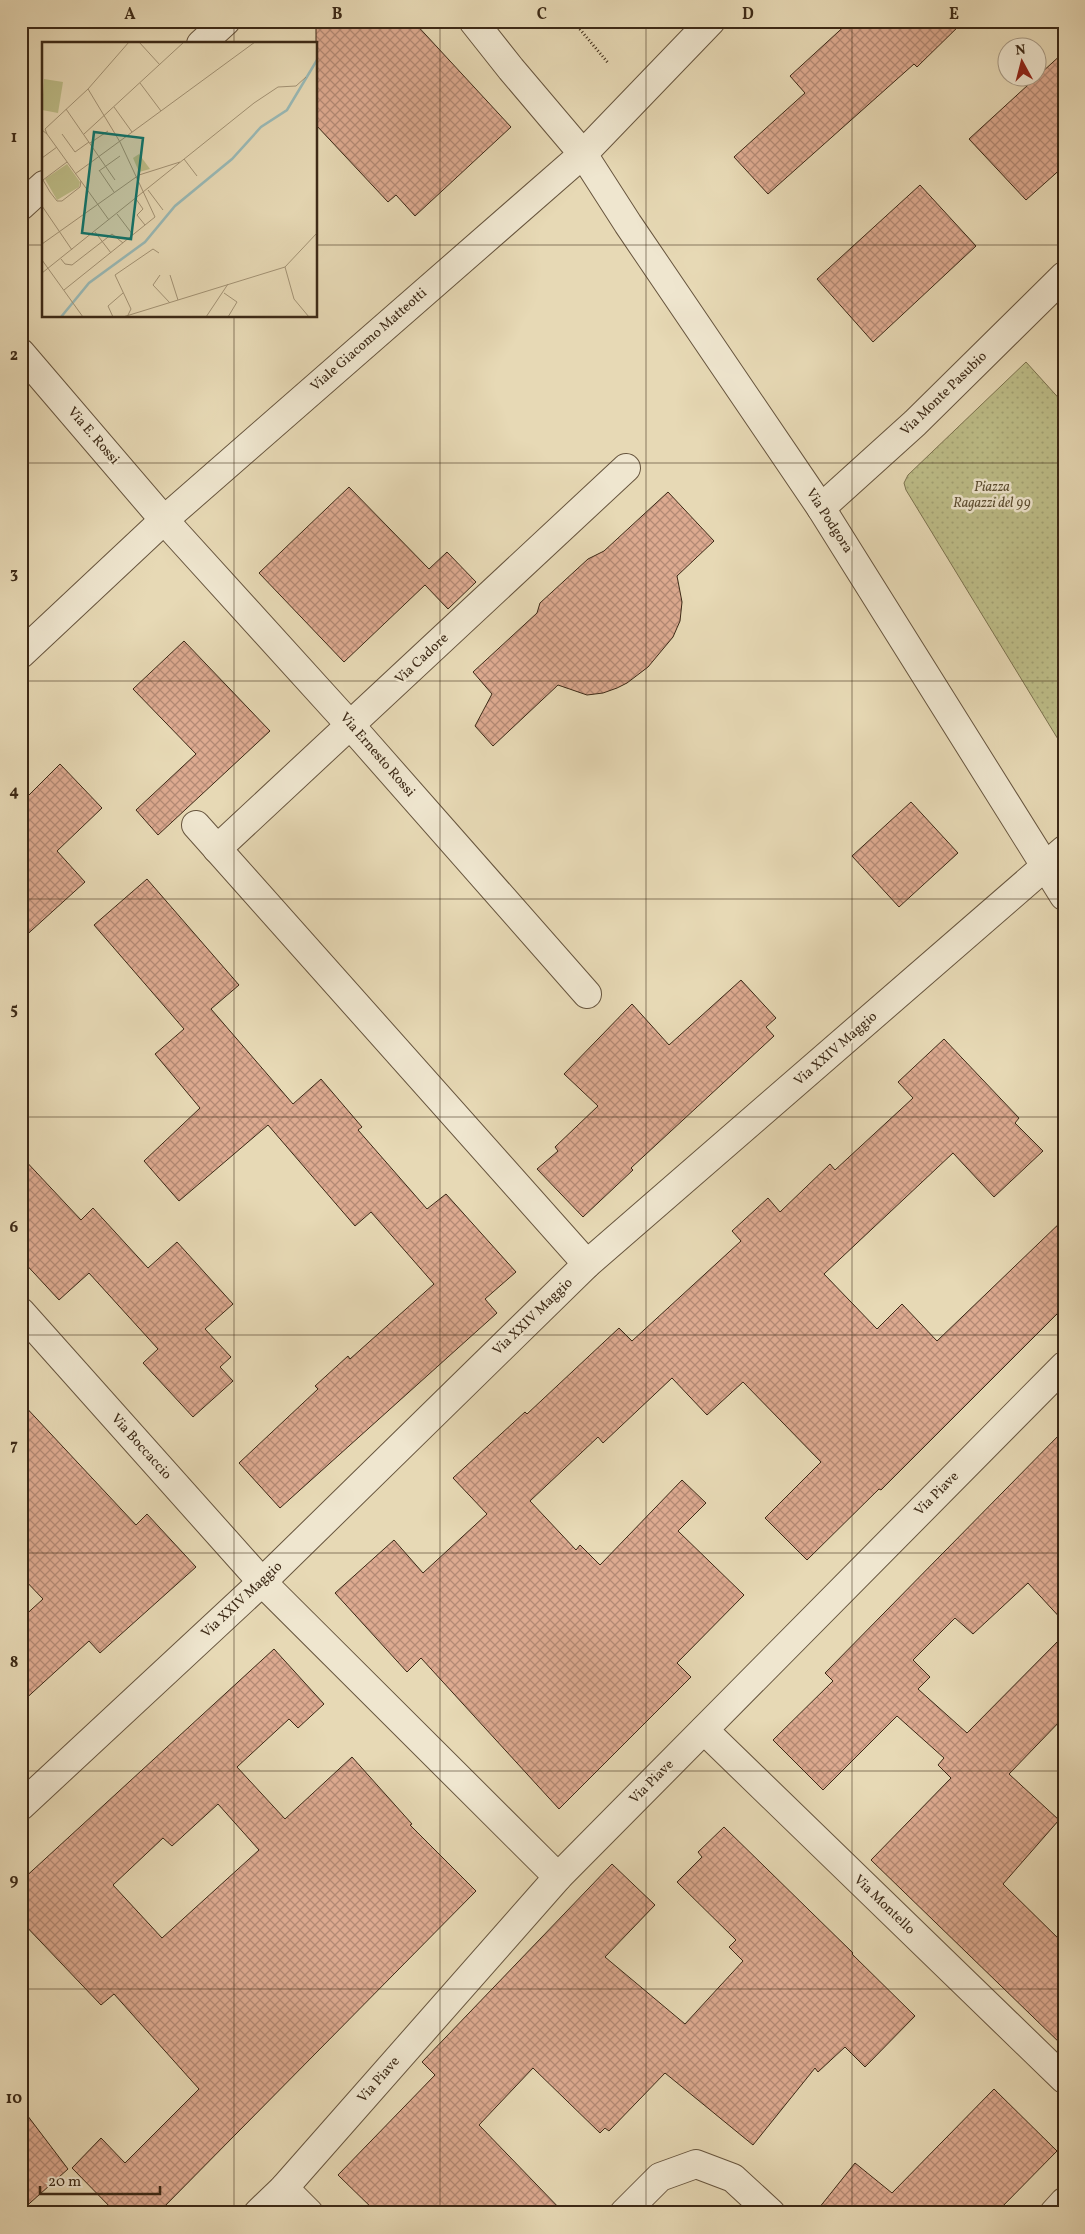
<svg xmlns="http://www.w3.org/2000/svg" width="1085" height="2234" font-family="Vollkorn,serif">
<style>
.garden{fill:url(#garden-dots);stroke:#7c734f}
.building{fill:url(#building-cross-hatch);stroke:#3c2916;fill-rule:evenodd}
.lines{fill:none;stroke-linecap:round;stroke-linejoin:round}
.minor-casing{stroke:#67553e;stroke-width:30}
.path{stroke:#3c2916;stroke-width:3;stroke-dasharray:1 2.5;stroke-linecap:butt}
.minor{stroke:#efe6cf;stroke-width:28}
.grid{fill:none;stroke:#3c2916;stroke-width:1;stroke-opacity:0.55}
.labels{text-anchor:middle;dominant-baseline:central;stroke-width:5;stroke-linejoin:round;paint-order:stroke}
.street-label{font-size:14px;fill:#3c2916;stroke:#efe6cf}
.park-label{font-size:14px;font-style:italic;fill:#5c4e32;stroke:#efe6cf}
.inset-river{fill:none;stroke:#99b9b6;stroke-width:2.5}
.inset-road{fill:none;stroke:#a39375;stroke-width:1}
.view{fill:#0f766e;fill-opacity:0.15;stroke:#0f766e;stroke-width:2.5}
.inset-edge{fill:none;stroke:#3c2916;stroke-width:2.5}
.neatline{fill:none;stroke:#3c2916;stroke-width:2}
.grid-label{font-size:16px;text-anchor:middle;font-weight:bold;fill:#3c2916}
</style>
<defs>
<pattern id="garden-dots" width="8" height="8" patternUnits="userSpaceOnUse" patternTransform="scale(1.25)"><rect width="8" height="8" fill="#bdbd88"/><path d="M2 2h.1M6 6h.1" fill="none" stroke="#a3a275" stroke-width="1.8" stroke-linecap="round"/></pattern>
<pattern id="building-cross-hatch" width="8" height="8" patternUnits="userSpaceOnUse" patternTransform="scale(1.25)"><rect width="8" height="8" fill="#ddaa90"/><path d="M0 0l8 8M0 8l8-8" fill="none" stroke="#b48a75"/></pattern>
</defs>
<rect width="100%" height="100%" fill="#e7d9b5"/>
<filter id="stains"><feTurbulence type="fractalNoise" baseFrequency=".004" numOctaves="4"/><feColorMatrix values="0 0 0 0 .2 0 0 0 0 .09 0 0 0 0 .02 0 0 0 .5 -.17"/></filter>
<radialGradient id="worn" r=".72"><stop offset=".6" stop-color="#630" stop-opacity="0"/><stop offset="1" stop-color="#630" stop-opacity=".3"/></radialGradient>
<polygon class="garden" points="1026,362 1064,404 1064,749 906,490 904,483 908,475"/>
<g class="building">
<polygon points="316,21 413,21 511,127 415,216 396,195 388,202 316,125"/>
<polygon points="850,21 964,21 917,67 914,64 768,194 734,157 805,93 790,76"/>
<polygon points="1064,52 1064,166 1026,200 969,139"/>
<polygon points="920,185 976,246 873,342 817,279"/>
<polygon points="349,487 429,569 447,552 476,582 448,609 425,585 344,662 259,573"/>
<polygon points="668,492 714,541 677,576 682,602 680,621 673,637 648,667 627,683 617,688 603,693 587,695 558,685 493,746 475,726 492,694 473,672 537,613 540,603 588,559 604,551"/>
<polygon points="184,641 270,731 158,835 136,810 196,754 133,689"/>
<polygon points="60,764 102,808 57,851 85,882 21,940 21,803"/>
<polygon points="911,802 958,853 899,907 852,856"/>
<polygon points="147,879 239,985 211,1009 293,1104 321,1079 362,1127 358,1130 427,1209 446,1194 516,1272 485,1299 497,1313 280,1508 239,1463 318,1389 315,1386 348,1356 350,1359 434,1284 371,1212 355,1226 268,1125 179,1201 144,1161 200,1108 155,1054 184,1029 94,925"/>
<polygon points="741,980 776,1018 766,1027 774,1036 631,1168 633,1170 583,1217 537,1169 558,1151 555,1147 598,1106 564,1074 632,1004 669,1045"/>
<polygon points="944,1039 1019,1118 1015,1123 1043,1151 994,1197 953,1153 824,1274 877,1329 902,1304 937,1341 1064,1219 1064,1307 881,1490 879,1489 807,1560 765,1518 821,1462 743,1382 707,1415 672,1378 603,1443 598,1437 530,1501 576,1550 580,1545 600,1565 682,1480 706,1503 678,1531 744,1595 677,1663 691,1677 559,1809 421,1658 407,1672 335,1593 394,1540 423,1573 487,1514 453,1478 525,1412 527,1414 619,1328 632,1341 741,1241 732,1231 768,1198 780,1212 830,1164 835,1170 913,1098 898,1082"/>
<polygon points="21,1156 81,1220 93,1208 148,1268 177,1242 233,1304 205,1329 231,1357 220,1367 233,1381 193,1417 143,1363 158,1349 89,1273 59,1300 21,1259"/>
<polygon points="21,1402 136,1525 147,1514 196,1567 100,1653 89,1641 21,1703 21,1619 43,1599 21,1576"/>
<polygon points="1064,1430 1064,1622 1028,1583 973,1634 955,1618 913,1660 930,1677 918,1689 967,1733 1064,1635 1064,1717 1009,1774 1059,1820 1003,1884 1064,1944 1064,2047 871,1860 951,1778 938,1765 944,1758 897,1716 823,1790 773,1740 833,1681 825,1673"/>
<path d="M274,1649L324,1704L298,1728L289,1719L237,1767L285,1819L352,1757L412,1824L410,1825L476,1891L158,2213H116L72,2168L101,2138L125,2163L199,2089L114,1994L101,2005L21,1921V1881ZM218,1804L259,1850L162,1938L113,1885L163,1838L172,1846Z"/>
<polygon points="724,1827 853,1953 852,1954 915,2016 865,2067 845,2047 818,2072 815,2068 753,2145 665,2073 609,2131 605,2128 600,2133 533,2068 479,2125 564,2213 377,2213 338,2175 435,2075 422,2062 612,1864 655,1905 605,1957 685,2024 743,1961 729,1947 736,1940 677,1882 702,1857 698,1852"/>
<polygon points="994,2089 1057,2151 996,2213 815,2213 855,2163 892,2193"/>
<polygon points="21,2107 68,2169 21,2211"/>
</g>
<g class="lines">
<g class="minor-casing">
<g id="minor">
<polyline points="473,21 511,69 583,154 628,224 821,508 1064,896"/>
<polyline points="201,44 226,21"/>
<polyline points="21,206 44,185"/>
<polyline points="21,353 164,520 351,726 587,994"/>
<polyline points="821,508 915,423 1064,276"/>
<polyline points="21,654 164,520 583,154 711,21"/>
<polyline points="196,825 587,1264"/>
<polyline points="217,849 626,468"/>
<polyline points="21,1312 262,1582 558,1877"/>
<polyline points="704,1730 1064,2079"/>
<polyline points="21,1806 262,1582 587,1264 1064,850"/>
<polyline points="284,2188 309,2213"/>
<polyline points="258,2213 284,2188 558,1877 1064,1366"/>
<polyline points="624,2213 660,2177 696,2164 733,2178 771,2213"/>
<polyline points="1054,2213 1064,2202"/>
</g>
</g>
<polyline class="path" points="573,21 609,64"/>
<use href="#minor" class="minor"/>
</g>
<path class="grid" d="M234,21V44M440,21V2213M646,21V2213M852,21V2213M21,245H44M316,245H1064M234,316V2213M21,463H1064M21,681H1064M21,899H1064M21,1117H1064M21,1335H1064M21,1553H1064M21,1771H1064M21,1989H1064"/>
<g class="labels">
<g class="street-label">
<text transform="translate(369 340) rotate(-41)">Viale Giacomo Matteotti</text>
<text transform="translate(944 394) rotate(-44)">Via Monte Pasubio</text>
<text transform="translate(93 436) rotate(49)">Via E. Rossi</text>
<text transform="translate(829 521) rotate(57)">Via Podgora</text>
<text transform="translate(422 659) rotate(-43)">Via Cadore</text>
<text transform="translate(377 755) rotate(49)">Via Ernesto Rossi</text>
<text transform="translate(836 1049) rotate(-41)">Via XXIV Maggio</text>
<text transform="translate(533 1317) rotate(-44)">Via XXIV Maggio</text>
<text transform="translate(141 1447) rotate(48)">Via Boccaccio</text>
<text transform="translate(937 1494) rotate(-45)">Via Piave</text>
<text transform="translate(242 1600) rotate(-43)">Via XXIV Maggio</text>
<text transform="translate(652 1782) rotate(-45)">Via Piave</text>
<text transform="translate(884 1905) rotate(44)">Via Montello</text>
<text transform="translate(379 2080) rotate(-49)">Via Piave</text>
</g>
<g class="park-label">
<text x="992" y="487">Piazza<tspan x="992" dy="16">Ragazzi del 99</tspan></text>
</g>
</g>
<g transform="translate(42 42)">
<rect width="275" height="275" fill="#e7d9b5"/>
<path d="M25,122L38,140L37,145L15,158L3,137Z" fill="#bdbd88"/>
<path d="M97,112L108,127L97,130L91,116Z" fill="#bdbd88"/>
<path d="M2,37L21,40L16,71L0,68Z" fill="#bdbd88"/>
<path class="inset-river" d="M19,275L47,241L103,200L133,164L190,117L219,85L245,68L275,18"/>
<path class="inset-road" d="M97,0L118,23M98,41L119,69M72,65L90,90M24,67L73,138M0,88L5,92L3,87L46,47L87,0M5,92L67,178M20,92L33,110L47,100M42,92L142,0M48,101L66,89M0,116L15,105M142,117L155,134M25,120L1,138L8,150L15,159H20L38,145L39,139M57,128L72,150M57,129L78,114M33,132L213,0M106,148L121,168M94,157L101,167L95,173L103,183M0,164L30,208M75,172L91,193M53,190L69,211M0,202L97,133L138,120M19,217L23,222L30,223L70,192L81,201M0,218L41,275M243,225L252,257L267,275M0,231L212,61L236,45L254,44L264,35M118,233L111,243L128,261M128,233L136,258M22,248L113,175L78,100L46,47M182,251L195,260L186,275M86,273L89,267L73,233L111,207L117,211M71,275L66,264L81,251M81,275L243,225L275,191M164,275L186,242"/>
<path class="view" d="M52,90L101,96L89,197L40,191Z"/>
<rect width="275" height="275" class="inset-edge"/>
</g>
<rect width="1085" height="2234" fill="none" stroke="#e7d9b5" stroke-width="55"/>
<g transform="translate(1022 62) rotate(353)"><circle r="24" fill="#efe6cf" stroke="#a79a85"/>
<path d="M0-4L9 19L0 12L-9 19Z" fill="#8f2418"/>
<text y="-8" font-size="14" font-weight="bold" text-anchor="middle" fill="#3c2916">N</text>
</g>
<path d="M40 2186v8h120v-8" fill="none" stroke="#3c2916" stroke-width="2.5"/>
<text x="48" y="2186" font-size="15" fill="#3c2916" stroke="#efe6cf" stroke-width="4" paint-order="stroke">20 m</text>
<rect x="28" y="28" width="1030" height="2178" class="neatline"/>
<g class="grid-label">
<text x="130" y="19">A</text>
<text x="337" y="19">B</text>
<text x="542" y="19">C</text>
<text x="748" y="19">D</text>
<text x="954" y="19">E</text>
<text x="14" y="142">1</text>
<text x="14" y="360">2</text>
<text x="14" y="578">3</text>
<text x="14" y="796">4</text>
<text x="14" y="1014">5</text>
<text x="14" y="1232">6</text>
<text x="14" y="1450">7</text>
<text x="14" y="1667">8</text>
<text x="14" y="1885">9</text>
<text x="14" y="2103">10</text>
</g>
<rect width="100%" height="100%" filter="url(#stains)"/>
<rect width="100%" height="100%" fill="url(#worn)"/>
</svg>
